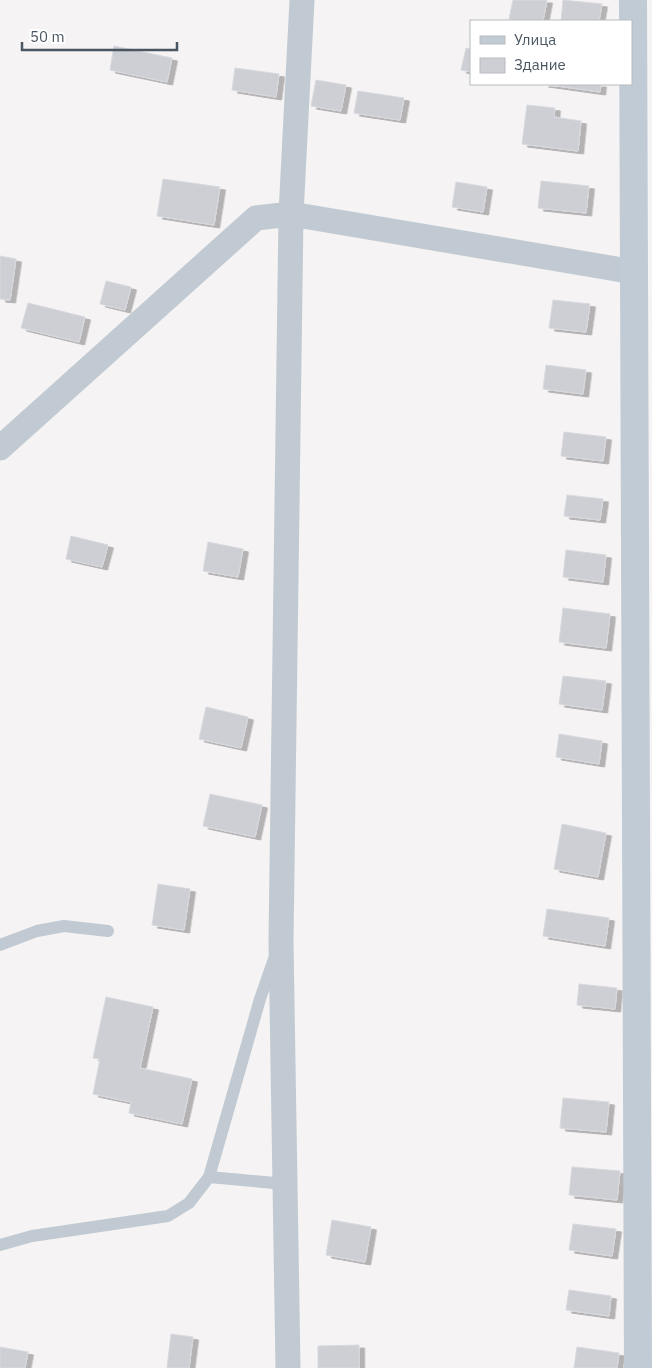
<svg xmlns="http://www.w3.org/2000/svg" width="652" height="1368" font-family="'IBM Plex Sans',sans-serif">
<style>
.building{fill:#cdcfd5;stroke:#d7d9de;filter:url(#shadow)}
.lines{fill:none;stroke-linecap:round;stroke-linejoin:round}
.lane{stroke:#c1cad2;stroke-width:12}
.street{stroke:#c1cad2;stroke-width:25}
.secondary{stroke:#c1cbd6;stroke-width:28}
</style>
<defs>
<filter id="shadow"><feDropShadow dx="5.5" dy="3" stdDeviation="0" flood-color="#0004"/></filter>
</defs>
<rect width="100%" height="100%" fill="#f5f3f3"/>
<g class="building">
<polygon points="513,0 547,0 543,21 525,21 509,19"/>
<polygon points="563,0 602,4 599,21 561,21"/>
<polygon points="114,46 172,58 167,82 110,70"/>
<polygon points="466,48 471,49 471,72 461,70"/>
<polygon points="235,68 279,74 276,97 232,90"/>
<polygon points="316,80 346,85 341,111 311,106"/>
<polygon points="543,84 601,84 600,92"/>
<polygon points="358,91 404,98 400,120 354,113"/>
<polygon points="527,105 555,108 554,117 581,121 578,151 522,144"/>
<polygon points="163,179 220,187 214,225 157,216"/>
<polygon points="541,181 589,186 586,213 538,208"/>
<polygon points="456,182 487,187 483,212 452,207"/>
<polygon points="0,256 16,259 10,300 0,299"/>
<polygon points="106,281 131,287 125,310 100,304"/>
<polygon points="553,300 590,304 586,332 549,328"/>
<polygon points="28,303 85,317 79,342 21,328"/>
<polygon points="546,365 586,370 583,394 543,389"/>
<polygon points="564,432 606,437 603,461 561,456"/>
<polygon points="567,495 603,499 600,520 564,516"/>
<polygon points="71,536 108,545 102,567 66,559"/>
<polygon points="208,542 243,549 238,577 203,571"/>
<polygon points="566,550 606,555 603,582 563,577"/>
<polygon points="563,608 610,614 606,648 559,642"/>
<polygon points="563,676 606,681 602,710 559,704"/>
<polygon points="206,707 248,717 241,748 199,739"/>
<polygon points="559,734 602,741 599,764 556,757"/>
<polygon points="210,794 262,805 255,837 203,826"/>
<polygon points="562,824 606,833 598,877 554,869"/>
<polygon points="158,884 190,889 184,930 152,925"/>
<polygon points="547,909 609,918 605,946 543,936"/>
<polygon points="579,984 617,988 615,1009 577,1005"/>
<polygon points="106,997 153,1007 140,1068 192,1079 182,1124 129,1113 131,1102 93,1094 100,1059 93,1058"/>
<polygon points="563,1098 609,1102 606,1132 560,1128"/>
<polygon points="572,1167 620,1171 617,1200 569,1195"/>
<polygon points="332,1220 371,1227 365,1262 326,1255"/>
<polygon points="573,1224 616,1229 612,1256 569,1250"/>
<polygon points="569,1290 611,1296 609,1316 566,1310"/>
<polygon points="171,1334 193,1337 189,1368 167,1368"/>
<polygon points="359,1345 359,1368 318,1368 318,1346"/>
<polygon points="0,1347 28,1352 25,1368 0,1368"/>
<polygon points="577,1347 619,1353 617,1368 574,1368"/>
</g>
<g class="lines">
<g class="lane">
<polyline points="0,945 37,931 64,926 108,931"/>
<polyline points="209,1177 260,999 274,959"/>
<polyline points="0,1245 32,1236 168,1216 189,1203 209,1177 285,1184"/>
</g>
<g class="street">
<polyline points="0,448 256,218 291,214 634,272"/>
<polyline points="288,1368 281,941 291,214 302,0"/>
</g>
<polyline class="secondary" points="633,0 638,1368"/>
</g>
<rect x="470" y="20" width="162" height="65" fill="#ffffff" stroke="#b7bbc0"/>
<rect x="480" y="36" width="25" height="8" fill="#c1cbd6" stroke="#b7bbc0"/>
<text x="514" y="45" font-size="15" fill="#4a5661">Улица</text>
<rect x="480" y="58" width="25" height="15" fill="#cdcfd5" stroke="#b7bbc0"/>
<text x="514" y="70" font-size="15" fill="#4a5661">Здание</text>
<path d="M22 42v8h155v-8" fill="none" stroke="#4a5661" stroke-width="2.5"/>
<text x="30" y="42" font-size="15" fill="#4a5661" stroke="#ffffff" stroke-width="4" paint-order="stroke">50 m</text>
</svg>
